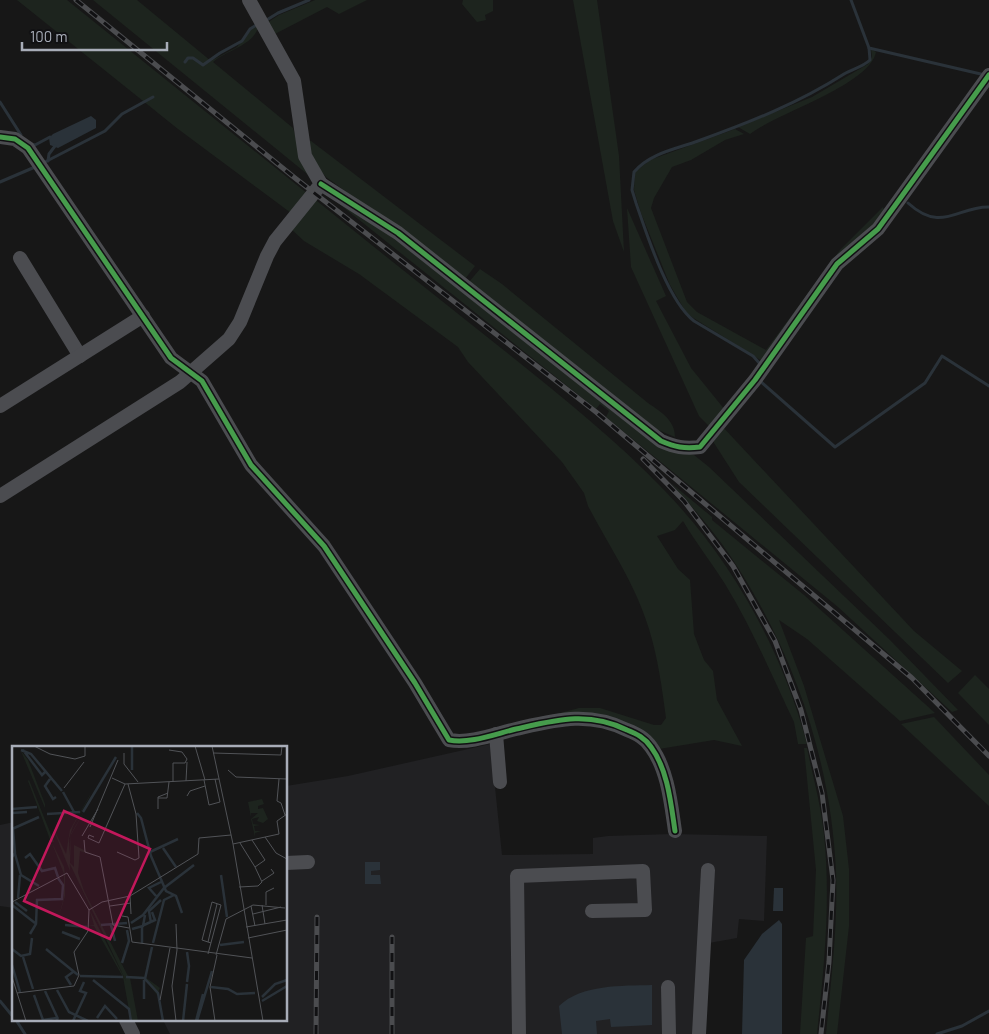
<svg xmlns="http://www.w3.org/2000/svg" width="989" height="1034" font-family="Barlow,sans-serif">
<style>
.built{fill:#212123}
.green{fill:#1d241e}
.water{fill:#2a3239}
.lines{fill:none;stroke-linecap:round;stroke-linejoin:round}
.stream{stroke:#2a3239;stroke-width:3}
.minor{stroke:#4b4c50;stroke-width:14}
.rail-casing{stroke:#4b4c4f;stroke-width:5}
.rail{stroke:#111113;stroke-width:3;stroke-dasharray:9;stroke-linecap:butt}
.cycleway-casing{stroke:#111113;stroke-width:8}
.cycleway{stroke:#469c4c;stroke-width:5}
.inset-river{fill:none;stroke:#2a3239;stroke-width:2.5}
.inset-road{fill:none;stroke:#515357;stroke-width:1}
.view{fill:#c2185b;fill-opacity:0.15;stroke:#c2185b;stroke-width:2.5}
.inset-edge{fill:none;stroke:#a8adb8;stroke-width:2.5}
</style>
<rect width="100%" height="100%" fill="#171717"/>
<g class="built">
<polygon points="495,743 495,787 502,855 593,854 593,838 608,836 672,834 767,836 764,921 739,919 737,938 709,943 705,1034 170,1034 163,1020 286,1020 286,786 348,776"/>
<polygon points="14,822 14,908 0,906 0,825"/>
</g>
<g class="green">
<polygon points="17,0 67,0 308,194 291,213 178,129"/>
<path d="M93,0H137L211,61L237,47L251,29L259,24C256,45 226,50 213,62L293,128L302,157L312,178Z"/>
<polygon points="315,0 367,0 339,14 327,7 273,35 267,23 279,15"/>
<polygon points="463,0 493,0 493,11 485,15 486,20 477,22 462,4"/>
<polygon points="573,0 597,0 619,156 624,252 613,221"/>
<path d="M871,49L876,52C870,85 777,113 750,134L738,127L812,97L868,64L872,57Z"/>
<polygon points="735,129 744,134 725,140 691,160 672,167 654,198 651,208 687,302 697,312 766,350 840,250 883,207 885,213 765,363 687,314 670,285 641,213 634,190 635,172 650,160"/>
<polygon points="305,139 311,141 475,266 465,279 326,177 315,164"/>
<polygon points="323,191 343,201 682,451 694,455 709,467 890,640 958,710 952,712 838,607 613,423 606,417 609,411 600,404 596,409"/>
<path d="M312,197C375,248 438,298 501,348C557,393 614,438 664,490C732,560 782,650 807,744H798L794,722C772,676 752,628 725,584C712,563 696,543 683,521L675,530L657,536L678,569L690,580L694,634L704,660L713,671L717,700L742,746L714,740L659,749L608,717L470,737L579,708H600L654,725H661L666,718C662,688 658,658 649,629C636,585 609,546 588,506L584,493L562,462L468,362L458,347L359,274L304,241L290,228Z"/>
<polygon points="627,208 666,296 656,301 691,368 725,410 709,426 699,416 631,267"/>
<path d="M480,269L502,284L648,403C661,412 675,420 675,437L658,430L468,283Z"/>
<polygon points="721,425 914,631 962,671 948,683 739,482 714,443 714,437"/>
<path d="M671,483L712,517V520L804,595L935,713L900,721L807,639L779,620L804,686L843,816L849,869V926L837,1034H826C831,980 838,926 836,872C831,759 793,650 731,557C713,530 692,507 671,483Z"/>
<polygon points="975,675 989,689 989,725 958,693"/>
<polygon points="934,717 989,775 989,806 901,724"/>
<path d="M804,748H807C813,777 821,805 824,835C831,901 824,968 817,1034H800L806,938L813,936L816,870Z"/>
</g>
<g class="water">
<polygon points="91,116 96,120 96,128 58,148 50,145 49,138 53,134"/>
<polygon points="365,862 380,862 380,870 371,871 371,875 380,875 381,884 365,884"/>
<polygon points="774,888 783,888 783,911 773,911"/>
<polygon points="779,920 782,924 782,1034 742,1034 744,960 762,934"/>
<path d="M652,985V1025L611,1027L610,1019L596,1021L597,1034H562L559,1006C582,984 622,986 652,985Z"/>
</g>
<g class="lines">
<g class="stream">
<polyline points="265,21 278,13 309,0"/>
<polyline points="869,48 985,75"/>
<polyline points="185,62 188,58 193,58 203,65 220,53 242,41 250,29 258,24"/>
<polyline points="0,102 21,135"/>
<polyline points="31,144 35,145 50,137"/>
<polyline points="48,161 49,154 55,146"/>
<polyline points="43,163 105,131 122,114 153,97"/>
<polyline points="0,182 35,167"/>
<path d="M908,203C942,234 958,206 989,207"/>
<path d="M761,365L753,356L694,321C668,301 647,235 636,203L632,190L634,172C650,153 676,149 698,141C748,123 799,103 844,74C852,69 863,67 870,60L869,48L851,0"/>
<polyline points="759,380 835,447 925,383 942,356 989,386"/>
<polyline points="0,1001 14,1018"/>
<polyline points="16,1020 25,1034"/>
<polyline points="937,1034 962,1026 989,1011"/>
</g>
<g class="minor">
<path d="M0,137L15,139L28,148L171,358L202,381L251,465L324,546L415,683L449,740C470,744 495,734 516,729C556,720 588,711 627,730C637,734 645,738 651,747C668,770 671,804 675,831"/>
<path d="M321,184L398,233L661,441C675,447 684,449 700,447L755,380L837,264L878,229L899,200L989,75"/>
<polyline points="20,258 80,356"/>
<polyline points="0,406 143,316"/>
<polyline points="0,496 180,382 229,339 240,322 267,256 275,241 321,184 305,156 294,81 249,0"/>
<polyline points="496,734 500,782"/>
<polyline points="286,863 308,862"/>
<polyline points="668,987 669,1034"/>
<polyline points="126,1020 133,1034"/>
<polyline points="519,1034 517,876 643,871 645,910 592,911"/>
<polyline points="699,1034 708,870"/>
</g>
<g class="rail-casing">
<g id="rail">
<polyline points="76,0 295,178 596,412 912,678 989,756"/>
<polyline points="643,459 684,501 733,566 775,641 801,710 822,793 833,880 829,962 821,1034"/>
<polyline points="316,1034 317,917"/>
<polyline points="392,1034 392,937"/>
</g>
</g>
<use href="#rail" class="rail"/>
<g class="cycleway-casing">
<g id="cycleway">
<path d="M0,137L15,139L28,148L171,358L202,381L251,465L324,546L415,683L449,740C470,744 495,734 516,729C556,720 588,711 627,730C637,734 645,738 651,747C668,770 671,804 675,831"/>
<path d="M321,184L398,233L661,441C675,447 684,449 700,447L755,380L837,264L878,229L899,200L989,75"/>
</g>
</g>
<use href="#cycleway" class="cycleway"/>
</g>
<g transform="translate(12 746)">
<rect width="275" height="275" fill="#171717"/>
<path d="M9,5L16,14L33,58V62ZM17,34L42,96H39L16,35ZM85,42L59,89L58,117L62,121V99L86,111L68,105L66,127L72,145L116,230L133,231L148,242L145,249L133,233L118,232L126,275H119L111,231L82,180H76L82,179L78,165L114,235L57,116L59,88ZM78,49V50L61,80L57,92L58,125L41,82L54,108L58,84ZM250,53L252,58L246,60V63L251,62L256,73L251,77L245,75L247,71L240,73L241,78L248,79L242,80L243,85H249L243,87V91L239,73L246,67H239V71L236,56ZM40,97L52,121L53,130V150L46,174L52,151V128Z" fill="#1d241e"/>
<path class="inset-river" d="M120,0V24M9,4L19,8L50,45M11,4L30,29L33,26M38,33L33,40L41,53L44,51M51,46L62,66M0,63L25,61M71,66L104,11M0,67L15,66M125,67L129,72L139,110L154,145L164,150L170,167M35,68L68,66M0,83L27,71M151,102L164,121M138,106L166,93M3,108L9,129L27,140M0,111L3,107L1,83M13,112L18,108L30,125L43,122L46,131M209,129L215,171M144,150L137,142L151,135M6,152L8,129M3,156L15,165M0,159L23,177M119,177L131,169L152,142L182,119M139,177L137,165L149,154M53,179L75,181M89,179L115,177M99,179L103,195M132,179L143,174L140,166M120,183L131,180L133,169M50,186L68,193M18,188L24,178L25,154L50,153L51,139L46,132M130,197V181M141,197L152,154L162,149M208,199L232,196M0,203L9,210L18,208L20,192M34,203L66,229M175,206L177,220L175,236M11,211L21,243M110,217L117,195L115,184M0,219L8,246M68,230L111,231M114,231L132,232L146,247L151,275M133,233L140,201M81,234L117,263L119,275M59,239L54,231L61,226M199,241L216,243L225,248L243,247M45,244L57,266L76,275M33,245L46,273M22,249L31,274L44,272L46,275M250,251L263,238L275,234M132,253V234M250,255L275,240M85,272L93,260L105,273M61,275L74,247L68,245L72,236M171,275L175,238M184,275L191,248M185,275L200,225"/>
<path class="inset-road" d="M22,0L38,8L63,13L73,10V0M183,0L193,34M200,0L221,98L251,275M157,4L170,6L175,13L173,17H161V36M112,7V18L126,36M201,7L269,9L270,0M216,24L224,31L275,33M100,32L113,38L207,33M267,33L265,55L269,57L273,69M192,34L197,59L208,56L203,33M174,35L175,16M52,42L72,16M175,50L178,45L193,40M146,52H155L157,36M146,63V51L156,47M78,81L106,14M70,90L86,63M82,91L77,89L76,92L87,97L113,38M253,91L264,107L275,113M72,94L73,106L88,111L101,179L117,182M228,97L243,121M221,98L267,88L265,75L275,68M105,106L123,114L127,112L124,68L116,38M250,135L262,127L259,123M227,141L246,140L250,136L243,121L253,114L240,94M118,150L186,108L187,92L219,89M0,156L55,127L77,164M250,159L253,178M254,159V146L262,142M98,160L119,157M239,160L243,180M241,168L269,161M110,170L116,171L120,196L240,212M164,178L165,204M234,181L275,174M236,192L275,184M196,196L205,158M196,208L209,159L200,156L190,194L199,197M204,209L214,173L241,159L273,162M0,231L14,275M5,247L62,240L67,229L62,206L76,185L77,164L90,156L118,150L119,168M148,254L158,202M164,275L160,240L165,204M203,275L198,241L205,209"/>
<path class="view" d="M52,65L138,103L98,193L12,155Z"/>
<rect width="275" height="275" class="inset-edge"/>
</g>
<path d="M22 42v8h145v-8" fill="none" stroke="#a8adb8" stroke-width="2.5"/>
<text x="30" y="42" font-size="15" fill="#a8adb8" stroke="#111113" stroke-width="4" paint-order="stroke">100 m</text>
</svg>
